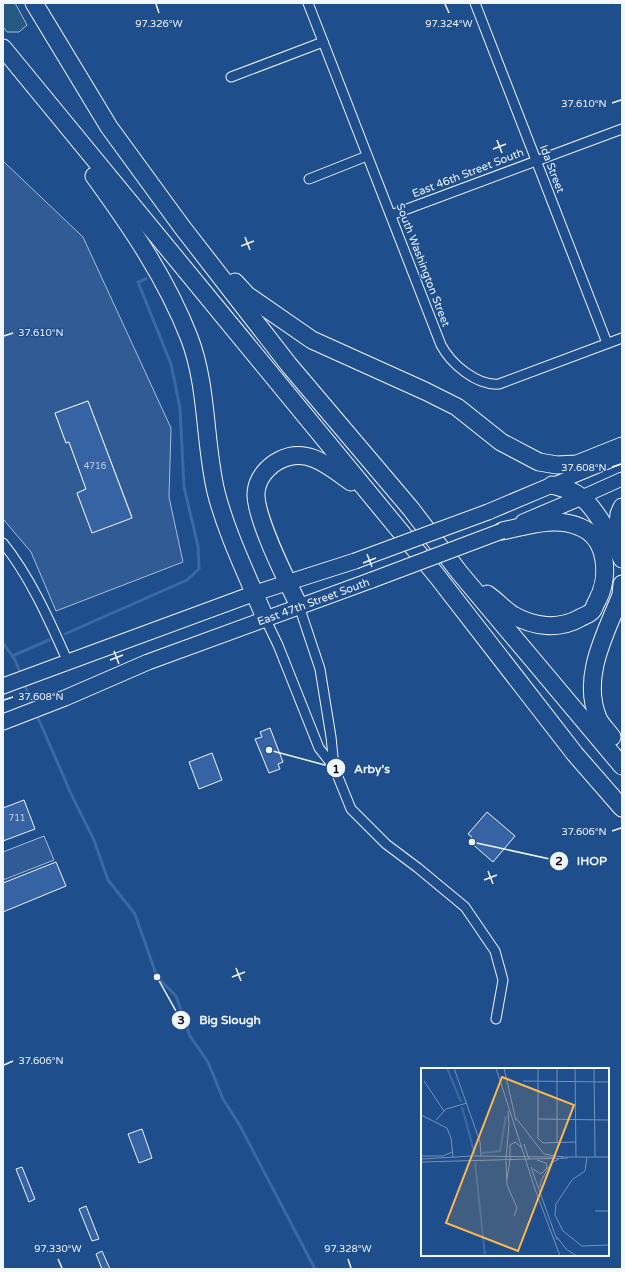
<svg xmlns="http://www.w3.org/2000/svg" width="625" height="1272" font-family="'Varela Round',sans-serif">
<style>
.green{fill:#245a82;stroke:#a8bbd7}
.parking{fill:#305b95;stroke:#a8bbd7;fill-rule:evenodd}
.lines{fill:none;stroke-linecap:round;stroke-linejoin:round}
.stream{stroke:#3b69a3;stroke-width:3}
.building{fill:#3563a3;stroke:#f2f6ff}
.street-casing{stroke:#f2f6ff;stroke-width:11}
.secondary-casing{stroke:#f2f6ff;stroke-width:15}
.primary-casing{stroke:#f2f6ff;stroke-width:17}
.highway-casing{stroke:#f2f6ff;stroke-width:19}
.street{stroke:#1f4e8c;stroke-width:9}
.secondary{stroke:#1f4e8c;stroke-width:13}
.primary{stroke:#1f4e8c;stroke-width:15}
.highway{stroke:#1f4e8c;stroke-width:17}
.primary-bridge-casing{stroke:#f2f6ff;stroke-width:17;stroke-linecap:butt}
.primary-bridge{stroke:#1f4e8c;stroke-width:15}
.ticks{fill:none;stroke:#f2f6ff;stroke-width:1.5}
.labels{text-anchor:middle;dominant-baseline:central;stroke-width:3;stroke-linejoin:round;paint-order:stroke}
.number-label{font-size:9px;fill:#c3d1e8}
.street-label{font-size:11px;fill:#f2f6ff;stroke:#1f4e8c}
.inset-river{fill:none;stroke:#3b69a3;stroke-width:2}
.inset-road{fill:none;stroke:#7391ba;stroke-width:1}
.view{fill:#ffb74d;fill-opacity:0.15;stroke:#ffb74d;stroke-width:2}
.inset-edge{fill:none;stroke:#f2f6ff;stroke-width:2}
.ticks-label{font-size:10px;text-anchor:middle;fill:#f2f6ff;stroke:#1f4e8c;stroke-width:3;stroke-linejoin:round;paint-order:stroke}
.leader{fill:none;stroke:#f2f6ff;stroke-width:1.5}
.callout-dot{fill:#f2f6ff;stroke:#1f4e8c;stroke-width:1.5}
.mark-label{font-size:12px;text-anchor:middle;font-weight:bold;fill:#111}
.callout-label{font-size:12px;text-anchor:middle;font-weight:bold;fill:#f2f6ff;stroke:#1f4e8c;stroke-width:3;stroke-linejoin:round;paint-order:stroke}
</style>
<rect width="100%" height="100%" fill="#1f4e8c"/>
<polygon class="green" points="3,3 15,3 27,25 19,32 7,32 3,27"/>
<g class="parking">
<path d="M3,161L83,237L171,428L169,497L183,562L56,611L31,552L3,519ZM88,401L132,517L92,532L77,493L86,489L69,442L66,443L55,413Z"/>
<polygon points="44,836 54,860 3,880 3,852"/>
</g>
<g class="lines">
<g class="stream">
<polyline points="65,634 187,580 199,569 198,546 184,487 180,408 171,364 138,282 146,279"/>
<polyline points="3,643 15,660 21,674"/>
<polyline points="12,656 49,640"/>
<polyline points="24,683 33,706"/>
<polyline points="36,713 72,796 94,840 108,880 135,914 157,977 176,996 190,1036 208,1062 223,1099 239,1124 315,1269"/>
</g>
</g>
<g class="building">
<polygon points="88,401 132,518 92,533 77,493 86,489 69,442 66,443 55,413"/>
<polygon points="270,728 283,762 278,764 280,769 269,773 255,739 262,737 260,732"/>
<polygon points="212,753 222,780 199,789 189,762"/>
<polygon points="24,800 35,829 3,841 3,808"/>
<polygon points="487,812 515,836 493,862 469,841 472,837 468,834"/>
<polygon points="56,862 66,886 3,912 3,883"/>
<polygon points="142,1129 152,1158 139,1163 128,1134"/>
<polygon points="22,1167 35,1199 29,1202 16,1169"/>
<polygon points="86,1206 99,1239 92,1241 79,1209"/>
<polygon points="102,1251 110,1269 102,1269 96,1254"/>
</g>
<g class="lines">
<g class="street-casing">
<g id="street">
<path d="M308,3L441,345C451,364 477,386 499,384L622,338"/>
<polyline points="475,3 607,343"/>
<polyline points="231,77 323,42"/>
<polyline points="309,179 367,156"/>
<polyline points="391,215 622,129"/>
<path d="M3,543C31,578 50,622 68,662"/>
<polyline points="299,606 320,669 331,737 334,767"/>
<polyline points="265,618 278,645 319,748 334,767 351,809 386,844 418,868 465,907 495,951 503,980 496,1019"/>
</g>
</g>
<g class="secondary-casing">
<g id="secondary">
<polyline points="552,485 622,456"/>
<polyline points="582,497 622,479"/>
</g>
</g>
<g class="primary-casing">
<g id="primary">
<polyline points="488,512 552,485"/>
<polyline points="523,522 582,497"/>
<polyline points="3,686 255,593 355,561"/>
<path id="s1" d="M3,722L65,698L148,662L372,580"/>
</g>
</g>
<g class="highway-casing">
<g id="highway">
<polyline points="34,3 109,127 182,227 289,365 411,509 459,572 622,766"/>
<polyline points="3,48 437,576 575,754 622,808"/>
<path d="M94,176C131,227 166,278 189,337C208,386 204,441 216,492C227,535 248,577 265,618"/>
<polyline points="235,282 247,295 312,340 425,391 457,407 501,442 539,462 557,465 577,464 622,446"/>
<path d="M552,485C562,488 573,490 581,497C595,507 615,543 622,559"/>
<polyline points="616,544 619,514 622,507"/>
<path d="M487,594C496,600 504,609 513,615C534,627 559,630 580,618C583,616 588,615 591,612C594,610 595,604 597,601C610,578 608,538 580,527C555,516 527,526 502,531"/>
<path d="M299,606C287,581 255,518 256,493C257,478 268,466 280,460C307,446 330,467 351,482"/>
<path d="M612,737C608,731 601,725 598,718C581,676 606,633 621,595L622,584"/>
</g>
</g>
<use href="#street" class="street"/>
<use href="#secondary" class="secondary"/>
<use href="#primary" class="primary"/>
<use href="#highway" class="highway"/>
<g class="primary-bridge-casing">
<g id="primary-bridge">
<polyline points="355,561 488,512"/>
<polyline points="372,580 502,531"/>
</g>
</g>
<use href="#primary-bridge" class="primary-bridge"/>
</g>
<path class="ticks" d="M156,4L159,13M445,4L449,13M612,103L621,100M497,140L502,153M493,149L506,144M245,237L250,250M241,246L254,241M4,336L13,333M612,467L621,464M367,554L372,567M363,563L376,558M114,651L119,664M110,660L123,655M4,700L13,697M612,831L621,828M488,871L493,884M484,880L497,875M236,968L241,981M232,977L245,972M4,1065L13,1061M58,1259L62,1268M348,1259L351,1268"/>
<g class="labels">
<g class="number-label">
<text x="95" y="466">4716</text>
<text x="17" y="818">711</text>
</g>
<g class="street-label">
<text transform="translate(552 169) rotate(69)">Ida Street</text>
<text transform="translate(468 173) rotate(-21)">East 46th Street South</text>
<text transform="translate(423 265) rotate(69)">South Washington Street</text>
<text stroke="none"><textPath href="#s1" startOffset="333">East 47th Street South</textPath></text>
</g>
</g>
<g transform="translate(421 1068)">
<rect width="188" height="188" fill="#1f4e8c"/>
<path class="inset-river" d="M26,0L40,34M41,39L54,87M61,85L79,83L85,48M54,94L64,188"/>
<path class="inset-road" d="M33,0L59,74L60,88M75,0L114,121L139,188M83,0L95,53M117,0V70L122,75L155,74M136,0V75M154,0L155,89M173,0L174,89M3,13L23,43M102,13L188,14M0,47L26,60L30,70L32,89M95,50L123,86L142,89M117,51L188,52M15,52L25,41L46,35M103,76L108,91M0,88H22L31,84M140,89H188M166,89L164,103L151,112L135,136L134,147L142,163L161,178L188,177M0,91L51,88L132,89M85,92L88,56L87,43M89,92V77L94,74L100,79M85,93L86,117L96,140L93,148M0,94L147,90M110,99L136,172M112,101L120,106L126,100L125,95L116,92M86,111L89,92M119,120L120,113L130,95L138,91M174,143H188M136,169L145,181L156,188"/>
<path class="view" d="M81,9L153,37L97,183L25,155Z"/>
<rect width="188" height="188" class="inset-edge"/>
</g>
<g class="ticks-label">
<text x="159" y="27">97.326°W</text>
<text x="449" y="27">97.324°W</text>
<text x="584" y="107">37.610°N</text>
<text x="41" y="336">37.610°N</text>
<text x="584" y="471">37.608°N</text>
<text x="41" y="700">37.608°N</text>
<text x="584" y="835">37.606°N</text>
<text x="41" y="1064">37.606°N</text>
<text x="58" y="1252">97.330°W</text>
<text x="348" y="1252">97.328°W</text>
</g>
<path class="leader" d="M269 750L336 768M472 842L559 861M157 977L181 1020"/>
<g class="callout-dot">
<circle cx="269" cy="750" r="4"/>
<circle cx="472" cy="842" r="4"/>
<circle cx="157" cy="977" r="4"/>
<circle cx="336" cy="768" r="10"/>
<circle cx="559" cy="861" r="10"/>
<circle cx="181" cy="1020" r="10"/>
</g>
<g class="mark-label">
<text x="336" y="773">1</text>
<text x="559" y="865">2</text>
<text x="181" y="1024">3</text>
</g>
<g class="callout-label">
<text x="372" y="773">Arby's</text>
<text x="592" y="865">IHOP</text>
<text x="230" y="1024">Big Slough</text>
</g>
<rect width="625" height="1272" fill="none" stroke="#f2f6ff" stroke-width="8"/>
</svg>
